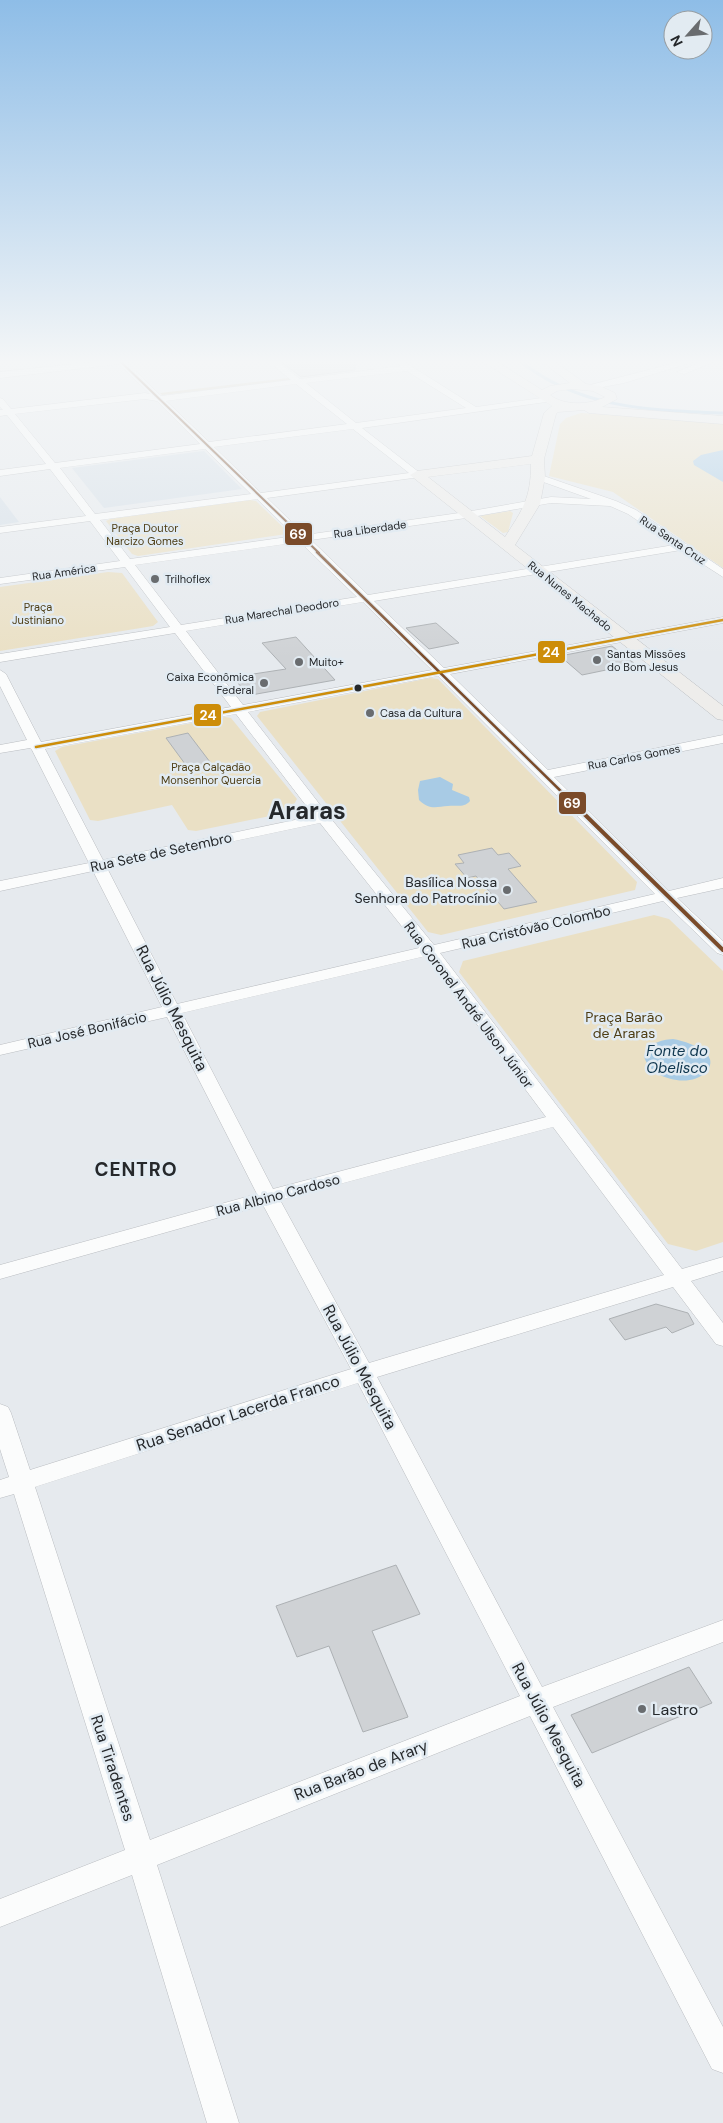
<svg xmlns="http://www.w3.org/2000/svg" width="723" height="2123" font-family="'DM Sans',sans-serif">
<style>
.built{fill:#d5dfe8}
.green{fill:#eae0c5}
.forest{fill:#d3c8af}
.water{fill:#a8cbe5}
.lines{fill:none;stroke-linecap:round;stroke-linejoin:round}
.stream{stroke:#a8cbe5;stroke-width:3}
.building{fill:#cfd2d5;stroke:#adb1b4}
.street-casing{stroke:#babdc1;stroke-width:1}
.secondary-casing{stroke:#babdc1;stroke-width:1}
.street{fill:#fbfcfc;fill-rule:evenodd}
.secondary{fill:#eeedeb;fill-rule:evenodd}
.bus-1-far2-casing{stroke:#e2ebf2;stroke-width:4}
.bus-1-far1-casing{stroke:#e2ebf2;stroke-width:5}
.bus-1-casing{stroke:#e2ebf2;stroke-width:8}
.bus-2-casing{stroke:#e2ebf2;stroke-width:5}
.bus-1-far2{stroke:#7a4b2a;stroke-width:2}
.bus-1-far1{stroke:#7a4b2a;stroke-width:2.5}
.bus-1{stroke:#7a4b2a;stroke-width:4}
.bus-2{stroke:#cd8d09;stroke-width:2.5}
.poi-dot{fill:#696c6f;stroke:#e2ebf2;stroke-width:2}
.bus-dot{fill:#25282b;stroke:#e2ebf2;stroke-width:2}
.labels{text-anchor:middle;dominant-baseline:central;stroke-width:5;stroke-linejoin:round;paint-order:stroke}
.far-park-label{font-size:11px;fill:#4d3d14;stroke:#e2ebf2}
.far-street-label{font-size:11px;fill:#25282b;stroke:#e2ebf2}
.far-poi-label{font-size:11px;fill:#25282b;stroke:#e2ebf2;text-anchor:start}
.street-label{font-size:14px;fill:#25282b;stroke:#e2ebf2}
.poi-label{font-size:14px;fill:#25282b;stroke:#e2ebf2;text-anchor:end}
.park-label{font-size:14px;fill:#4d3d14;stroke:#e2ebf2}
.water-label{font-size:15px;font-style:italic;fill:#0f364e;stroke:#e2ebf2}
.near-street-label{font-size:16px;fill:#25282b;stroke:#e2ebf2}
.near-poi-label{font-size:16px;fill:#25282b;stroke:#e2ebf2;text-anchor:start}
.district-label{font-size:19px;font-weight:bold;letter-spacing:1px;fill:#25282b;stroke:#e2ebf2}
.town-label{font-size:24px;font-weight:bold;fill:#25282b;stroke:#e2ebf2}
.line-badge{stroke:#e2ebf2;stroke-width:2}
.badge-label{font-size:14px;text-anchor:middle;font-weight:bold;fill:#fff}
</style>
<rect width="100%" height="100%" fill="#e6eaee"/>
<g class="built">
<polygon points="204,451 242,489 104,508 72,468"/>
<polygon points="0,497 19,522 0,525"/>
</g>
<g class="green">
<polygon points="581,413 723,422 723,568 613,492 549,476 560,424 566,418"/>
<polygon points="250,500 256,501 288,532 287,534 138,556 132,554 106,521 110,519"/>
<polygon points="510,511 513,513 508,532 503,533 480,516"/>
<polygon points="108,572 122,573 158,622 153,626 0,651 0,587"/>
<polygon points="430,678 438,679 637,882 635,890 441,935 428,932 257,716 260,712"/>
<polygon points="225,717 231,718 297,799 290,812 196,831 188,830 172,805 98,821 90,820 55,751 62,747"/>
<polygon points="654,915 669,919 723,971 723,1242 696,1251 668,1244 459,972 463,961"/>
</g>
<polygon class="forest" points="289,378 291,381 162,395 160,393"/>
<g class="water">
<polygon points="723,450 723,482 694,465 693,461 701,455"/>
<path d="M440,777L453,784L452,790L469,797L470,801C464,808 457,805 448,806C436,807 429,810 419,800L418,790L420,781Z"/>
<path d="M673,1039C686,1041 723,1053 706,1072C690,1089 649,1079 644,1056C649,1043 660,1040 673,1039Z"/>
</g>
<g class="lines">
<path class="stream" d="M520,361C580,409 649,410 723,413"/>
</g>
<g class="building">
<polygon points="280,361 355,361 355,370 301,377"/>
<polygon points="436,623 459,643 429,649 406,628"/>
<polygon points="296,637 335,680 251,695 245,693 234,677 286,669 262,643"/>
<polygon points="612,646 635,664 582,675 560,656"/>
<polygon points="188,733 210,762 188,768 166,738"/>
<polygon points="492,848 498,855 509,853 521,866 508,869 537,902 504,909 476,876 467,878 455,864 464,863 458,855"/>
<polygon points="656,1304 688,1313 694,1324 672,1333 666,1327 625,1340 609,1319"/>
<polygon points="396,1565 420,1614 372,1631 408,1717 363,1732 329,1646 297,1657 276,1606"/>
<polygon points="689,1667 712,1703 592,1753 571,1715"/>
</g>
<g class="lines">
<g class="street-casing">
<g id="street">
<path d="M105,361H131L127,363L161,396L291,380L268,361H277L300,379L401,366L394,361H403L476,407L549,397L550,399L546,402L362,428L420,473V477L267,498L305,535L466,512L551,497L591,499L535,479V475L538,474L616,501L636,510L723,569V577L681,550L374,601L444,668L723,617V623L450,674L548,770L723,735V743L554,777L669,891L723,878V888L677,898L723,941V955L717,953L663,901L440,953L682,1269L723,1257V1271L691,1281L723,1323V1346L716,1344L673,1287L377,1377L542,1687L723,1620V1642L553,1707L723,2027V2073L712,2069L530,1716L157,1865L239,2123H207L132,1875L0,1927V1899L125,1850L14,1494L0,1498V1480L9,1477L0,1449V1404L8,1407L11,1413L30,1470L351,1369L263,1205L0,1279V1265L257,1194L167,1017L0,1055V1045L162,1007L93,871L0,891V881L89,863L32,750L30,748L0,753V745L27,740L0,686V670L6,674L41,742L231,707L175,633L0,662V654L170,627L125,567L0,584V578L120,561L90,521L0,533V527L86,516L50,469L0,476V470L46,464L7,415L0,416V410H3L0,407V398L3,399L11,409L145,393L150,394L119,364L0,378V372ZM407,371L466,408L356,423L306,383ZM296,384L347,424L209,442L166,401ZM145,399L157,401L200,444L55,463L15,414ZM353,429L409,473L261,493L214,447ZM205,449L251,494L95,514L60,468ZM257,499L295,536L130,559L100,520ZM551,503L610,506L628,514L674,545L368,595L311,540L466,518ZM300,542L357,597L181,625L135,565ZM363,602L432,670L243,705L186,631ZM438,676L655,894L434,945L328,815L248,712ZM236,714L314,816L103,860L45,749ZM320,823L419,948L177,1004L107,868ZM426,956L546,1117L273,1189L182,1013ZM553,1127L664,1275L369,1363L280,1200ZM358,1383L520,1696L150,1840L35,1487Z"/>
<polygon points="683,361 696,361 624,383 587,390 583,387"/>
<polygon points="704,361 716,361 684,374 677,372"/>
</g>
</g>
<g class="secondary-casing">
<path id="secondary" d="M482,361H496L542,390L550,386L570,383L541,361H554L586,384L600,386L615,393L617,399L602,407L723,416V424L589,413L584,410L558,412L556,414L544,459L545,477L540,504L515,545L723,706V720L717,719L410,475L417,471L532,456L544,413L552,406ZM572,389L593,391L605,397C590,405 564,406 550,395L557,391ZM531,464C531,498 523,509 505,537L428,477Z"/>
</g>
<use href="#street" class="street"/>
<use href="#secondary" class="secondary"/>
<g class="bus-1-far2-casing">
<polyline id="bus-1-far2" points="120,361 319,553"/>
</g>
<g class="bus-1-far1-casing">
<polyline id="bus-1-far1" points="317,552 574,804"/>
</g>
<g class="bus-1-casing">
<polyline id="bus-1" points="573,803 723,950"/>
</g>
<g class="bus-2-casing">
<polyline id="bus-2" points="36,747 723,620"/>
</g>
<use href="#bus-1-far2" class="bus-1-far2"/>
<use href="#bus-1-far1" class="bus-1-far1"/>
<use href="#bus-1" class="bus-1"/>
<use href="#bus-2" class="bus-2"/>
</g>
<linearGradient id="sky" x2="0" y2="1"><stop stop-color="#8ebde7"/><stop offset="0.55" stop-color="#f4f6f7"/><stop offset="1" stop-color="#f4f6f7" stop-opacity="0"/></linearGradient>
<rect width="723" height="658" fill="url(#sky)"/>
<g class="poi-dot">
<circle cx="155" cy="579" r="5"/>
<circle cx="597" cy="660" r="5"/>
<circle cx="299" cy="662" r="5"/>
<circle cx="264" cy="683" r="5"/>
<circle cx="370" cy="713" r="5"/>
<circle cx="507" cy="890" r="5"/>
<circle cx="642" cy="1709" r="5"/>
</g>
<circle class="bus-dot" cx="358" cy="688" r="4.5"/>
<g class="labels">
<g class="far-park-label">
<text x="145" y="528">Praça Doutor<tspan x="145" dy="13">Narcizo Gomes</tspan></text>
<text x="38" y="607">Praça<tspan x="38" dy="13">Justiniano</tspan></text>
<text x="211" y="767">Praça Calçadão<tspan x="211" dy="13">Monsenhor Quercia</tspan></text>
</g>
<g class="far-street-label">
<text transform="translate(370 529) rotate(-8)">Rua Liberdade</text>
<text transform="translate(673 540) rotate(34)">Rua Santa Cruz</text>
<text transform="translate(64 572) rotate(-8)">Rua América</text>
<text transform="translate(570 596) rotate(39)">Rua Nunes Machado</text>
<text transform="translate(282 611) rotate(-9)">Rua Marechal Deodoro</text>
<text transform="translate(634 757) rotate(-11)">Rua Carlos Gomes</text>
</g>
<g class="far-poi-label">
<text x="165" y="579">Trilhoflex</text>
<text x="607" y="654">Santas Missões<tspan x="607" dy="13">do Bom Jesus</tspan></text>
<text x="309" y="662">Muito+</text>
<text x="254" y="677" text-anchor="end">Caixa Econômica<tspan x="254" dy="13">Federal</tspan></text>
<text x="380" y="713">Casa da Cultura</text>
</g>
<g class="street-label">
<text transform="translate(161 852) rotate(-12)">Rua Sete de Setembro</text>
<text transform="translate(536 927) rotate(-13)">Rua Cristóvão Colombo</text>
<text transform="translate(469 1005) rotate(53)">Rua Coronel André Ulson Júnior</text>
<text transform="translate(87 1030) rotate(-13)">Rua José Bonifácio</text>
<text transform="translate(278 1195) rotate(-15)">Rua Albino Cardoso</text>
</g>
<g class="poi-label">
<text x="497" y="882">Basílica Nossa<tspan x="497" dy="16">Senhora do Patrocínio</tspan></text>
</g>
<g class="park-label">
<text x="624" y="1017">Praça Barão<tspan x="624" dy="16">de Araras</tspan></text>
</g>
<g class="water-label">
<text x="677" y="1051">Fonte do<tspan x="677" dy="17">Obelisco</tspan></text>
</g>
<g class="near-street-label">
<text transform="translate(172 1008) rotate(63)">Rua Júlio Mesquita</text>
<text transform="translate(360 1367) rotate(62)">Rua Júlio Mesquita</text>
<text transform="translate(238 1413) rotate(-18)">Rua Senador Lacerda Franco</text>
<text transform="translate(549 1725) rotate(62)">Rua Júlio Mesquita</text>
<text transform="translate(113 1768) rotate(72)">Rua Tiradentes</text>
<text transform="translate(361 1770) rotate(-21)">Rua Barão de Arary</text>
</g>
<g class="near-poi-label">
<text x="652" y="1709">Lastro</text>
</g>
<g class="district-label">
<text x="136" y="1169">CENTRO</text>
</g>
<g class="town-label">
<text x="307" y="810">Araras</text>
</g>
</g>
<g class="line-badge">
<rect x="284" y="522" width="29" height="24" rx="5" fill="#7a4b2a"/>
<rect x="537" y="640" width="29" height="24" rx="5" fill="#cd8d09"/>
<rect x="193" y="703" width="29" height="24" rx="5" fill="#cd8d09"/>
<rect x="558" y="791" width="29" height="24" rx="5" fill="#7a4b2a"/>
</g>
<g class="badge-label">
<text x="298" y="539">69</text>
<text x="551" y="657">24</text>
<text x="208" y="720">24</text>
<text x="572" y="808">69</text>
</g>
<g transform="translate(688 35) rotate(243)"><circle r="24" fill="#e2ebf2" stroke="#969da2"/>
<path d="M0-4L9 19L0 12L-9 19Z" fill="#696c6f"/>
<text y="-8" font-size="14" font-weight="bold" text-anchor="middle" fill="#25282b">N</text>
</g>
</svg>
